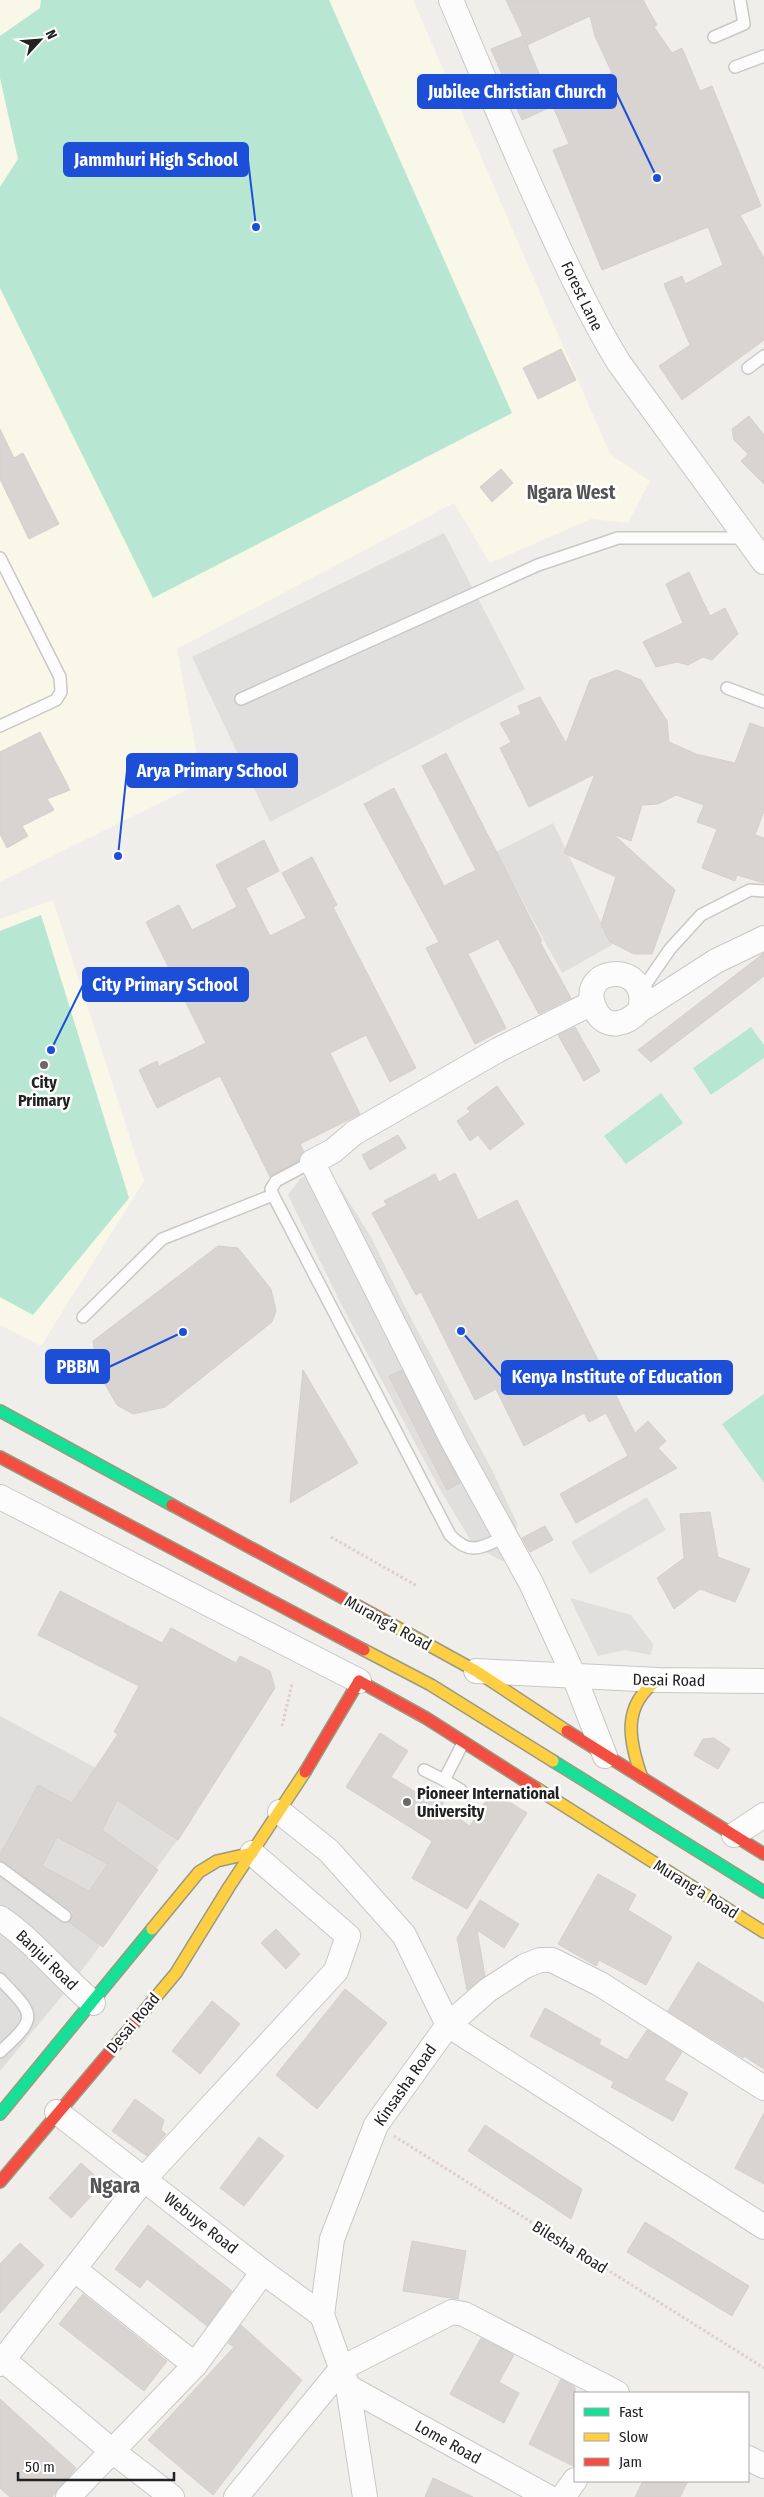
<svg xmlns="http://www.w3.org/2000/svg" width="764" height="2497" font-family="'Fira Sans Condensed',sans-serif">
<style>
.residential{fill:#dfdedc}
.education{fill:#f8f7e8}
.pitch{fill:#b7e6d2}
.parking{fill:#e0dfde}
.building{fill:#d7d4d2;stroke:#d3d0cc;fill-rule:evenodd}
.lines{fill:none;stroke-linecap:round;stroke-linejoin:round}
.lane-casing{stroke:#c9c8c7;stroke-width:14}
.street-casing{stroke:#c9c8c7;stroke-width:26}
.fast-casing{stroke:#999a82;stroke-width:14}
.slow-casing{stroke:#999a82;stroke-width:14}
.jam-casing{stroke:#999a82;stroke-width:14}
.path{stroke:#dccecd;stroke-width:3;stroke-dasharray:2.5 2.5;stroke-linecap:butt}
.lane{stroke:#fdfcfc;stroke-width:11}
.street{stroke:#fdfcfc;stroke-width:24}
.fast{stroke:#16e098;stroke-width:11}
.slow{stroke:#ffcf43;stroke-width:11}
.jam{stroke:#f24e42;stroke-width:11}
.poi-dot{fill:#6a6968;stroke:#fff;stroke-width:2}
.labels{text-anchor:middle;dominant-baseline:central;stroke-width:5;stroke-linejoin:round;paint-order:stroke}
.street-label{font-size:16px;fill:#222;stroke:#fff}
.poi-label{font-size:16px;font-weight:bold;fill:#222;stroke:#fff}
.quarter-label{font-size:19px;font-weight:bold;fill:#555;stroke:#fff}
.district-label{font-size:21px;font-weight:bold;fill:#555;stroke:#fff}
.leader{fill:none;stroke:#1d4ed8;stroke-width:2}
.callout-dot{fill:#1d4ed8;stroke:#fff;stroke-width:2}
.callout{fill:#1d4ed8;stroke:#1d4ed8;stroke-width:2}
.callout-label{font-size:18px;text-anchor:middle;font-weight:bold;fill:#fff}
</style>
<rect width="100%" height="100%" fill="#f0eeeb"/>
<polygon class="residential" points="0,1716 192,1820 71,1985 0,2071"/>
<g class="education">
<polygon points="0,0 413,0 610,454 650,481 628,523 591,519 490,563 454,503 177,649 202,782 0,882"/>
<polygon points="53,900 144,1181 41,1346 0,1325 0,919"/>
</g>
<g class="pitch">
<polygon points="41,0 329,0 512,413 153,598 0,288 0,187 18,159 0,78 0,36 40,8"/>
<polygon points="41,915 129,1198 33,1315 0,1297 0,931"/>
<polygon points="751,1027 764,1045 764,1058 711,1095 693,1068"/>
<polygon points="661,1093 683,1123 626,1164 604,1136"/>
<polygon points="764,1394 764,1483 722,1424"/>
</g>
<g class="parking">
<polygon points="444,533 525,689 270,822 192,657"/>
<polygon points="553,823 612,945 562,973 496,852"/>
<polygon points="323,1170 340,1187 371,1237 405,1307 492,1470 517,1523 515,1550 504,1562 474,1546 438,1486 341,1304 288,1195 301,1178"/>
<polygon points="647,1497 666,1530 590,1574 571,1542"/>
<polygon points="570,1598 631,1615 653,1644 651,1655 624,1650 598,1656"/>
</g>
<g class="building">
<path d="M506,0H643L657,25L654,27L672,53L682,48L700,91L712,86L761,206L740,215L764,258V340L682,400L659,366L690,345L664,284L682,276L685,284L723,265L708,227L602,270L553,150L569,144L552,104L553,106L522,120L491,49L523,36ZM590,16L595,36L612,73L550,100L525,40L527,45Z"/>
<polygon points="561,349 576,380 538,399 523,368"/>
<polygon points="749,416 764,435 764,484 741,461 748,454 734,440 732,429"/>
<polygon points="0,429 14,458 23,453 59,524 29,539 0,479"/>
<polygon points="501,469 513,483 492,502 480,487"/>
<polygon points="689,572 710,616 725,608 738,634 712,660 703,657 688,665 677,662 656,667 643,642 683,623 666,584"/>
<polygon points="617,670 641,680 667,721 669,742 696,754 735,763 750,723 764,728 764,811 755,835 764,838 764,883 737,875 735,881 702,868 717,829 697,822 704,805 676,795 658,804 642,805 631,841 613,834 675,890 652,954 634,954 610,942 601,924 616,877 564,853 595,774 529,807 500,748 511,742 500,723 521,714 518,706 540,697 566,743 590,680"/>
<polygon points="40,732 70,790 47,799 54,810 22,826 28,836 7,848 0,834 0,752"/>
<polygon points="446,753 542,941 540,942 571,998 539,1014 498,939 468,954 506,1028 475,1044 426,948 439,942 364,804 394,788 444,886 476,870 422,766"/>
<polygon points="264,840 279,871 246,888 270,936 306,918 282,873 312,857 337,905 333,907 416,1068 390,1082 366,1035 330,1053 360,1114 300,1144 304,1152 298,1161 270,1177 220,1076 157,1108 139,1070 157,1061 159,1066 206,1043 146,922 179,905 192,930 237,907 216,865"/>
<polygon points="764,953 764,976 651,1062 638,1050"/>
<polygon points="575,1027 600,1071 584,1081 558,1035"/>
<polygon points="497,1086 524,1124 490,1150 478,1135 470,1141 457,1121 470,1112 467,1108"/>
<polygon points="398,1135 406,1148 370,1170 362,1155"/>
<polygon points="455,1173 478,1220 517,1200 635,1433 648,1421 666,1441 658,1448 677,1468 576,1523 560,1494 628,1456 606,1413 589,1422 584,1413 524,1446 496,1389 475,1400 421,1292 416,1295 372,1213 387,1205 384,1201 435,1174 439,1182"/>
<polygon points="218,1246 238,1248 271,1289 276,1311 272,1322 165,1407 133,1414 117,1405 98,1372 93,1341"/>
<polygon points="303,1370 358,1463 290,1503"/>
<polygon points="402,1370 460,1483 447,1490 389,1376"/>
<polygon points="710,1512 718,1557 750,1569 735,1602 700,1589 674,1609 657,1578 684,1558 680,1514"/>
<polygon points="545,1526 553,1540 530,1552 522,1538"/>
<path d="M60,1591L162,1643L171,1628L236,1663L240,1656L270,1671L275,1688L178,1840L117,1800L102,1830L158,1870L103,1947L69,1922L74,1912L0,1861V1855L38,1785L72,1803L118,1734L114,1732L139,1686L38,1635ZM57,1837L108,1864L89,1891L42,1866Z"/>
<polygon points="380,1733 408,1751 391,1777 422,1796 428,1786 446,1798 441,1807 470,1826 492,1791 527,1813 467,1909 412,1878 432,1841 346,1787"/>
<polygon points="714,1738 730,1749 718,1769 694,1755 703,1739"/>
<polygon points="598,1874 636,1895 628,1910 672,1937 646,1985 599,1960 596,1966 558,1944"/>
<polygon points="480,1900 519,1924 504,1948 477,1930 485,1976 467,1990 457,1938"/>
<polygon points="276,1929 300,1954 286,1969 261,1943"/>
<polygon points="698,1962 764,2003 764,2069 744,2056 743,2058 668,2011"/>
<polygon points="345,1989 387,2023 317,2109 276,2075"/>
<polygon points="212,2001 240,2024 200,2074 172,2051"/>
<polygon points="545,2008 601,2040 599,2044 627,2060 647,2030 682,2052 664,2080 688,2093 673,2121 611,2087 614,2082 530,2036"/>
<polygon points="135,2099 164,2120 161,2130 166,2134 147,2156 112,2131"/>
<polygon points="764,2113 764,2184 735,2168"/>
<polygon points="485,2125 582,2189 571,2219 468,2151"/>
<polygon points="259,2137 284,2156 244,2206 220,2188"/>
<polygon points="81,2163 103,2183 71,2218 49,2198"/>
<polygon points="645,2222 749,2286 732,2316 627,2252"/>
<polygon points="148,2225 232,2291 207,2326 147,2279 140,2288 115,2269"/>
<polygon points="412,2241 466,2251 458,2299 403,2291"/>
<polygon points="20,2243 44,2265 0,2313 0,2264"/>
<polygon points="83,2294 167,2361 144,2391 59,2324"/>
<polygon points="241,2325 302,2380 213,2495 148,2440 234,2347 228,2343"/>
<polygon points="481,2338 514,2355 499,2382 519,2393 504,2423 450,2394"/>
<polygon points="561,2379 575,2387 575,2467 529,2444"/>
<polygon points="0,2399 76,2468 52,2497 10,2497 0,2488"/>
<polygon points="433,2478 473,2497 425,2497"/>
<polygon points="643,2481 688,2481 680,2497 635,2497"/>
</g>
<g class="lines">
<g class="lane-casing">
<g id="lane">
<polyline points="714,37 744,24 740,0"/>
<polyline points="735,67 764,56"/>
<polyline points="748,368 764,356"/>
<polyline points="0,558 60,677 61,692 56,700 0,726"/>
<polyline points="727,688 764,702"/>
<polyline points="241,699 538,565 618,538 746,538"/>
<polyline points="641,991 670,949 701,915 750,890 764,891"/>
<path d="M312,1162L276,1181L271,1189L273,1195L450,1535C470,1556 481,1548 504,1537"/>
<polyline points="83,1317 162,1239 273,1195"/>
<polyline points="424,1770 444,1780 463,1743"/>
<polyline points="444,1780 461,1790"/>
<polyline points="0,1868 65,1916"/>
<path d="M0,1979C35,2016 39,2016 0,2052"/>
</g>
</g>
<g class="street-casing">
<g id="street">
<path d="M451,0C480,69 509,139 540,207C564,260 589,314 619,363L764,562"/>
<polyline points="592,1003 498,1050 354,1133 333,1151 312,1162 455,1445 531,1583 574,1676 605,1756"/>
<path d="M640,1010C653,959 572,965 596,1011C606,1031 628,1024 640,1010L716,961L764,938"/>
<polyline points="0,1497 359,1681"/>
<polyline points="476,1671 658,1680 764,1681"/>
<polyline points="280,1812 329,1851 404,1935 448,2025 764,2227"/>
<polyline points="734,1835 764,1815"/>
<path d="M0,1918C35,1942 61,1976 93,2003"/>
<polyline points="57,2112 263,2272 322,2315"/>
<polyline points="74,2269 195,2365"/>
<polyline points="0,2357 111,2450 172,2497"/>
<polyline points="0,2364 144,2179 336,1971 348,1936 252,1853"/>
<polyline points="348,2387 548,2497"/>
<polyline points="748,2458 764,2466"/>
<polyline points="68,2497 195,2365 263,2272"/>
<polyline points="236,2497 342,2368 452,2312 464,2314 617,2393"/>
<polyline points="365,2497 348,2387 322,2315 332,2239 376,2125 448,2025 488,1990 525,1966 540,1960 552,1960 600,1984 764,2088"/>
<polyline points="563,2497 575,2480"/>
</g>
</g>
<g class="fast-casing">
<g id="fast">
<polyline points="0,1411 172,1505"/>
<polyline points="553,1761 764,1892"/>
<polyline points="0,2114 152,1929"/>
</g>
</g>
<g class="slow-casing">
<g id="slow">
<polyline points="389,1623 476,1671 567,1731"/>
<polyline points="364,1650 431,1685 553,1761"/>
<path d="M642,1778C629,1741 621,1705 658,1680"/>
<polyline points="536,1788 764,1932"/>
<polyline points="152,1929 199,1872 217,1861 252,1853"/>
<polyline points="140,2016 176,1973 229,1887 305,1772"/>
</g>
</g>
<g class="jam-casing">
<g id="jam">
<polyline points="0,1457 364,1650"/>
<polyline points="172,1505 389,1623"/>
<polyline points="359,1681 426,1718 536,1788"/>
<polyline points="567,1731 764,1854"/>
<polyline points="305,1772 359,1681"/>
<polyline points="0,2182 140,2016"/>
</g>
</g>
<g class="path">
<polyline points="331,1537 417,1586"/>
<polyline points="282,1726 292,1684"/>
<polyline points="394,2136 764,2368"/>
</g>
<use href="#lane" class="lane"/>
<use href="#street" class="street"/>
<use href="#fast" class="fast"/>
<use href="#slow" class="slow"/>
<use href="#jam" class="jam"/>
</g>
<g class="poi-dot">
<circle cx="44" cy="1065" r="5"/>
<circle cx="407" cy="1802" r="5"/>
</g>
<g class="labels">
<g class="street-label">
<text transform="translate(582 296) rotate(64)">Forest Lane</text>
<text transform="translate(388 1623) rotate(29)">Murang'a Road</text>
<text transform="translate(669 1680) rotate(1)">Desai Road</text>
<text transform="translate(696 1889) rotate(32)">Murang'a Road</text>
<text transform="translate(47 1960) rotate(44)">Banjui Road</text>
<text transform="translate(133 2023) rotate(-50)">Desai Road</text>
<text transform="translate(405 2085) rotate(-55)">Kinsasha Road</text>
<text transform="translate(201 2223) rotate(38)">Webuye Road</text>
<text transform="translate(570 2247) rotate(32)">Bilesha Road</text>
<text transform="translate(448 2442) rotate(29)">Lome Road</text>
</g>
<g class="poi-label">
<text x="44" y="1082">City<tspan x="44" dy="18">Primary</tspan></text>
<text x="417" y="1793" text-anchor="start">Pioneer International<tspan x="417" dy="18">University</tspan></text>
</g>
<g class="quarter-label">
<text x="571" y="492">Ngara West</text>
</g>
<g class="district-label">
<text x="115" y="2186">Ngara</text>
</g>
</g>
<path class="leader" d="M657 178L616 92M256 227L248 160M118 856L127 770M51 1050L83 985M183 1332L109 1367M461 1331L502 1377"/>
<g class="callout-dot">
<circle cx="657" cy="178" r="5"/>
<circle cx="256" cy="227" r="5"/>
<circle cx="118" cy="856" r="5"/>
<circle cx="51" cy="1050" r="5"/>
<circle cx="183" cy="1332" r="5"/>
<circle cx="461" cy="1331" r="5"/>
</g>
<g class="callout">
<rect x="418" y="75" width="198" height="33" rx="5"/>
<rect x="64" y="143" width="184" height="33" rx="5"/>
<rect x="127" y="754" width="170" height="33" rx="5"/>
<rect x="83" y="968" width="165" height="33" rx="5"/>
<rect x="46" y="1350" width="63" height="33" rx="5"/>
<rect x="502" y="1361" width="230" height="33" rx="5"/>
</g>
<g class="callout-label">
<text x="517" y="98">Jubilee Christian Church</text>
<text x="156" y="166">Jammhuri High School</text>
<text x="212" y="777">Arya Primary School</text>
<text x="165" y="991">City Primary School</text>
<text x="78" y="1373">PBBM</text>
<text x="617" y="1383">Kenya Institute of Education</text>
</g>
<rect x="574" y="2392" width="175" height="90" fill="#ffffff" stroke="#a7a7a7"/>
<rect x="584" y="2408" width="25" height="8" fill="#16e098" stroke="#a7a7a7"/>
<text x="619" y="2417" font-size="15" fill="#222222">Fast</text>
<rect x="584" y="2433" width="25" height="8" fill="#ffcf43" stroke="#a7a7a7"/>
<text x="619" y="2442" font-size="15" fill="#222222">Slow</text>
<rect x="584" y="2458" width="25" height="8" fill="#f24e42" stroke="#a7a7a7"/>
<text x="619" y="2467" font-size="15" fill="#222222">Jam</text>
<g transform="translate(40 40) rotate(64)" stroke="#ffffff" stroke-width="4" paint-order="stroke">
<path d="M0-4L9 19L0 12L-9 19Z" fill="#222222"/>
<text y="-8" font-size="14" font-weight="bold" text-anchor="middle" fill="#222222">N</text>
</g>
<path d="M18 2472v8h156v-8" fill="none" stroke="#222222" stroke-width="2.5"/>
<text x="25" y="2472" font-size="15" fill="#222222" stroke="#ffffff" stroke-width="4" paint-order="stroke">50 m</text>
</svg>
